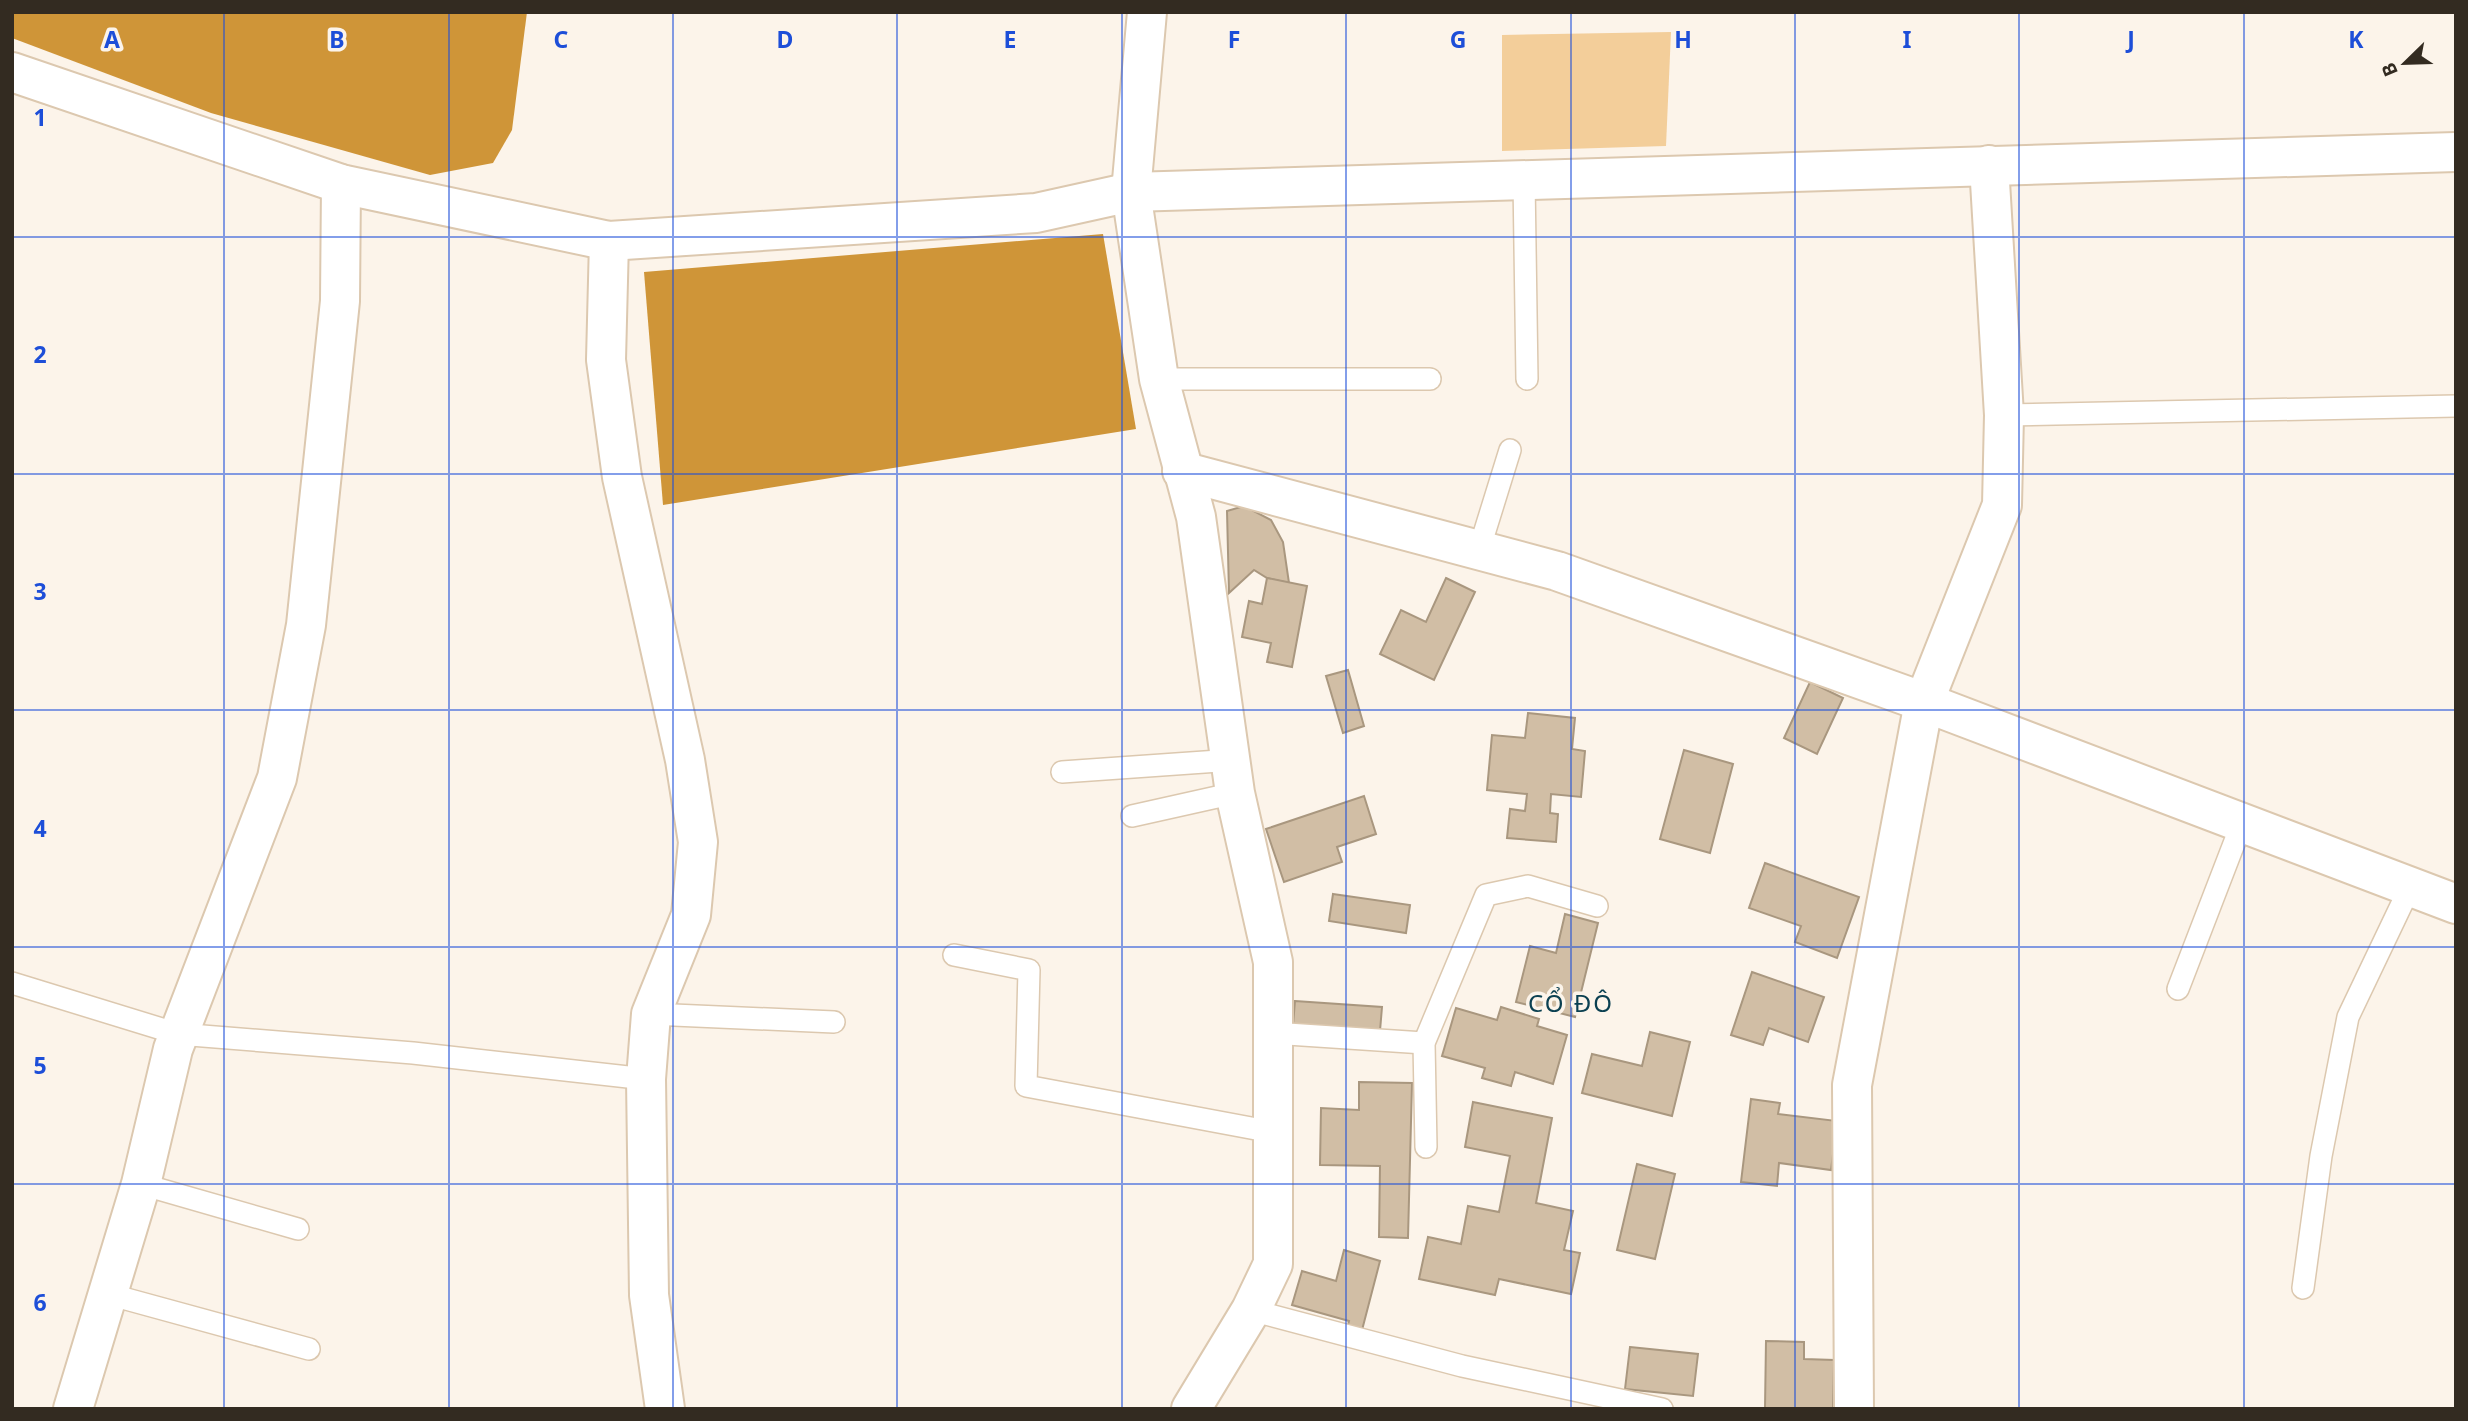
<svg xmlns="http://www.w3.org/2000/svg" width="2468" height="1421" font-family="'Noto Sans',sans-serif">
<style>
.green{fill:#f3ce9a}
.water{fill:#cf9538}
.building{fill:#d1bea5;stroke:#a9977f;stroke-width:2}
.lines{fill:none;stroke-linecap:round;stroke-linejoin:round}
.service-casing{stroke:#dcc8af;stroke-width:24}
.minor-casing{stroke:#dcc8af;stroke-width:42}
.service{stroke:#fff;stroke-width:21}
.minor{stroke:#fff;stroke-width:38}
.grid{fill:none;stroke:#1d4ed8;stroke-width:2;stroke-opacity:0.55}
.labels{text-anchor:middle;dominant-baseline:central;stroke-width:7;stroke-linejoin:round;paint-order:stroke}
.quarter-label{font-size:24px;letter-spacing:2px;fill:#0b4051;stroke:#fcf4ea}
.grid-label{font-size:23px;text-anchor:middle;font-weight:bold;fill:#1d4ed8;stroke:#fcf4ea;stroke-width:7;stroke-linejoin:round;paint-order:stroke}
</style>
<rect width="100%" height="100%" fill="#fcf4ea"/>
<polygon class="green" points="1671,32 1666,146 1502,151 1502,35"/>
<g class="water">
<polygon points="12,12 527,12 512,130 493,163 430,175 211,113 12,38"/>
<polygon points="1103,234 1136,429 663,505 644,272"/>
</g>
<g class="building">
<polygon points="1244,506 1271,520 1283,542 1289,583 1267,578 1254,570 1229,593 1227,511"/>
<polygon points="1267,578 1307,586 1292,667 1267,662 1271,643 1242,637 1249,601 1262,604"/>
<polygon points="1446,578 1475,592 1434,680 1380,654 1401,610 1426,622"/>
<polygon points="1348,670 1364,726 1343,733 1326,676"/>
<polygon points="1810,682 1843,698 1817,754 1784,738"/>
<polygon points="1528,713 1575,718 1572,749 1585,751 1581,797 1551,794 1550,813 1558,814 1556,842 1507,838 1510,809 1525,811 1527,794 1487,790 1492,735 1525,738"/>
<polygon points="1684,750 1733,764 1710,853 1660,839"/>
<polygon points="1364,796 1376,834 1337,847 1342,862 1284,882 1266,829"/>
<polygon points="1765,863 1859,897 1837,958 1795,942 1801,926 1749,908"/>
<polygon points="1333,894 1410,905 1406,933 1329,921"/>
<polygon points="1565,914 1598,923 1575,1017 1516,1002 1530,946 1556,953"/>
<polygon points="1752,972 1824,997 1808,1042 1769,1028 1763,1045 1731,1035"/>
<polygon points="1295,1001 1382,1007 1380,1031 1293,1025"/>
<polygon points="1501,1007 1539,1019 1537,1026 1567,1035 1553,1084 1515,1072 1511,1086 1482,1078 1485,1068 1442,1056 1456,1008 1497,1020"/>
<polygon points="1650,1032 1690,1042 1672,1116 1582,1093 1592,1054 1642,1066"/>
<polygon points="1359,1082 1412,1083 1408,1238 1379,1237 1380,1166 1320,1165 1321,1108 1359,1110"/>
<polygon points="1751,1099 1780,1103 1778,1114 1837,1121 1831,1170 1779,1163 1777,1186 1741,1182"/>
<polygon points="1473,1102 1552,1118 1536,1203 1573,1211 1564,1250 1580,1253 1571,1294 1499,1279 1495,1295 1419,1279 1428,1237 1461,1244 1468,1206 1499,1212 1510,1156 1465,1147"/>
<polygon points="1637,1164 1675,1174 1655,1259 1617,1250"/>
<polygon points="1344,1250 1380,1261 1361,1334 1347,1329 1349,1321 1292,1305 1302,1271 1336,1281"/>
<polygon points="1766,1341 1804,1342 1804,1359 1834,1360 1833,1409 1765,1408"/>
<polygon points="1630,1347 1698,1354 1693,1396 1625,1389"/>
</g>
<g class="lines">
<g class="service-casing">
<g id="service">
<polyline points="1524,180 1527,379"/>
<polyline points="1159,379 1430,379"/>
<polyline points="2004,415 2456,406"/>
<polyline points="1479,550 1510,450"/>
<polyline points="1062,772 1233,760"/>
<polyline points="1132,816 1235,793"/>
<polyline points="954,955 1029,970 1026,1086 1272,1132"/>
<polyline points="12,983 178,1034 413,1053 646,1079"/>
<polyline points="2178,989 2242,823"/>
<polyline points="651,1014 834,1022"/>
<polyline points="1272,1033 1424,1043"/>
<polyline points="1426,1147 1424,1043 1486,895 1528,886 1597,906"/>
<polyline points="141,1184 298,1229"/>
<polyline points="2303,1288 2321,1156 2348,1017 2410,887"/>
<polyline points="108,1294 309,1349"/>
<polyline points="1251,1310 1462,1366 1662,1409"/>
</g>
</g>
<g class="minor-casing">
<g id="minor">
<polyline points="1147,12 1131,192 1159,379 1196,517 1235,793 1273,962 1273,1264 1251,1310 1191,1409"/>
<polyline points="12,72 341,184 609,241 1036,213 1131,192 2456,152"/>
<polyline points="609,241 606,360 622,477 685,760 698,842 691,915 651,1014 646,1079 649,1295 665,1409"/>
<polyline points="1182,471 1557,571 1924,702 2456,904"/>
<polyline points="73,1409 141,1184 173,1049 277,778 306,625 340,301 341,184"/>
<polyline points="1854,1409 1852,1085 1924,702 2002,505 2004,415 1989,165"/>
</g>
</g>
<use href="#service" class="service"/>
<use href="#minor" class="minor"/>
</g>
<path class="grid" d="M224,12V1409M449,12V1409M673,12V1409M897,12V1409M1122,12V1409M1346,12V1409M1571,12V1409M1795,12V1409M2019,12V1409M2244,12V1409M12,237H2456M12,474H2456M12,710H2456M12,947H2456M12,1184H2456"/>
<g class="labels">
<g class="quarter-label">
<text x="1571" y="1002">CỔ ĐÔ</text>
</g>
</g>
<g class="grid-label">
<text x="112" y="48">A</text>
<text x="337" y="48">B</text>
<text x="561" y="48">C</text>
<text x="785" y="48">D</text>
<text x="1010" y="48">E</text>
<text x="1234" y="48">F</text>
<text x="1458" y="48">G</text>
<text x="1683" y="48">H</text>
<text x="1907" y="48">I</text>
<text x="2131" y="48">J</text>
<text x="2356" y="48">K</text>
<text x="40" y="126">1</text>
<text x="40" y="363">2</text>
<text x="40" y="600">3</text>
<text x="40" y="837">4</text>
<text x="40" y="1074">5</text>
<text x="40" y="1311">6</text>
</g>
<rect width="2468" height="1421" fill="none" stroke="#332b21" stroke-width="28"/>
<g transform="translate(2405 63) rotate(247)" stroke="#fcf4ea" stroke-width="5" paint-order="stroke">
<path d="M0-5L12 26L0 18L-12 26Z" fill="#332b21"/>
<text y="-10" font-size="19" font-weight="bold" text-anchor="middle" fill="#332b21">B</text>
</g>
</svg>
